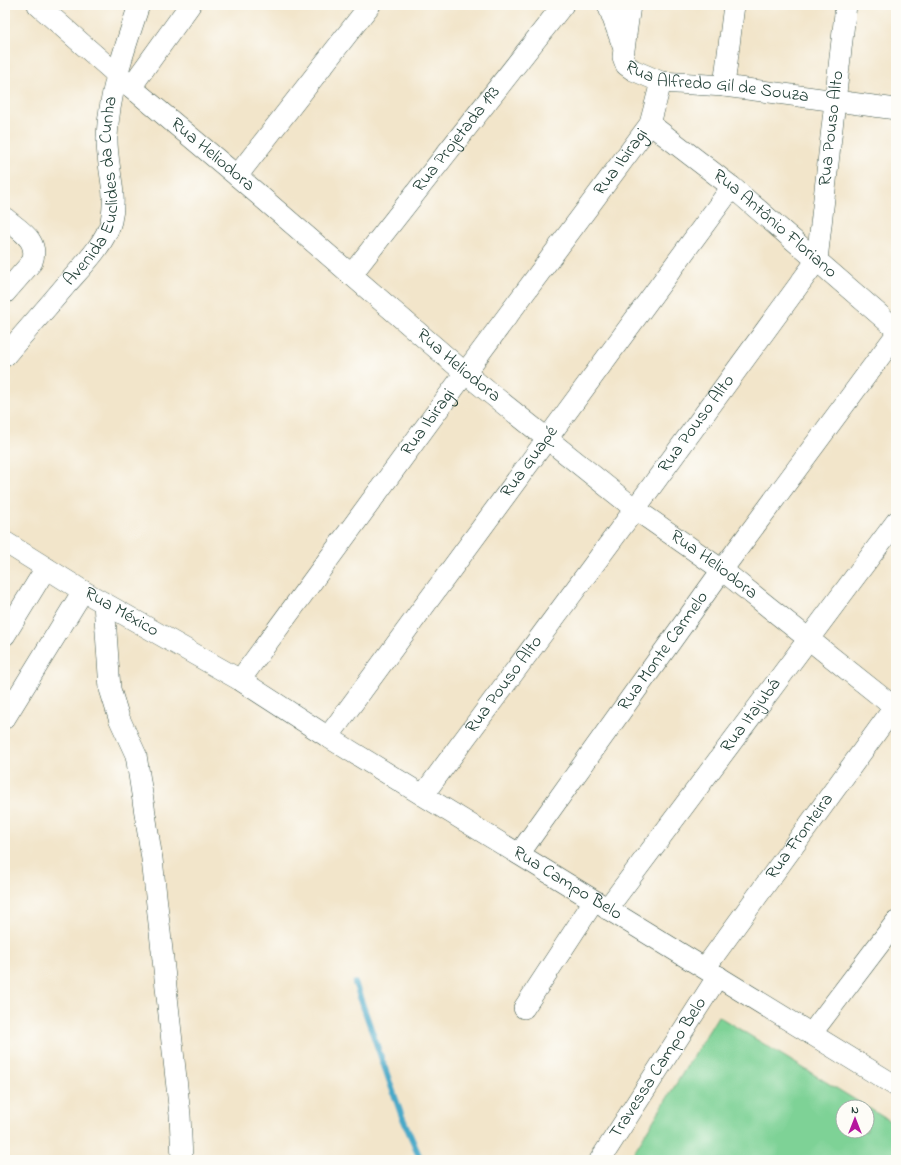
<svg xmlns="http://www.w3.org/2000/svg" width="901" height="1165" font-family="'Indie Flower',sans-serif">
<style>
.green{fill:#7ed296;stroke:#4e8865}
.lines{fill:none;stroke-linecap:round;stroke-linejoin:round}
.stream{stroke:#49a9c8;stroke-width:6}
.street-casing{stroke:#3f564a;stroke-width:22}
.street{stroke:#fff;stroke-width:21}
.labels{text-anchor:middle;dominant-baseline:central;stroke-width:3;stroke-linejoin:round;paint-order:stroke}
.street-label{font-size:18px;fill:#1f3d34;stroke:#fdfcf7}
</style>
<rect width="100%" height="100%" fill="#fdfcf7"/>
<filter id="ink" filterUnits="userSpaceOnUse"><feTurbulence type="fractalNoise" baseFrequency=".025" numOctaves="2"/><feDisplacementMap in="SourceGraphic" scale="8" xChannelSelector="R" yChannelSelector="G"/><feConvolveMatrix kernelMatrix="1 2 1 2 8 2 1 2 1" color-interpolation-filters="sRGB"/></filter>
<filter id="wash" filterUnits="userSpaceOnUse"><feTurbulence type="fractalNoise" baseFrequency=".012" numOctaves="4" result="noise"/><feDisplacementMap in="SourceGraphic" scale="16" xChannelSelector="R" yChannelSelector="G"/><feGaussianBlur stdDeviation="0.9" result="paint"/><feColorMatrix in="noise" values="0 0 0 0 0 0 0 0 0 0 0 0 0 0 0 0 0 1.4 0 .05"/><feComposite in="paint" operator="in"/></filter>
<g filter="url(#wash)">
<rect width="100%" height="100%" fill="#f2e5ca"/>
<polygon class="green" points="718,1016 867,1107 843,1107 843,1131 867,1131 867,1107 896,1125 896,1160 629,1160"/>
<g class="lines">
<polyline class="stream" points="355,983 401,1114 421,1160"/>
</g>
</g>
<g filter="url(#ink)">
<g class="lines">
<g class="street-casing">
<g id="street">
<path id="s1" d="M38,5L131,87L237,176L465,373L635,509L722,570L894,707"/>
<polyline points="608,5 623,46"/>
<path id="s2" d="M630,5L623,57L626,65L633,70L661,82L724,86L896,109"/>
<polyline points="724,86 734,5"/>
<polyline points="131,87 190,5"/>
<path id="s3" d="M650,124L732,187L896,329"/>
<polyline points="237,176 370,5"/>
<path d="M5,218C20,231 40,240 32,262L5,293"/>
<path id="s4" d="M351,275L563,5"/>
<path id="s5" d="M5,356C25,332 46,309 66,285C81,268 106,243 111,221C118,193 106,165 107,137C109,91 125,48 139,5"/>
<path id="s6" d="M5,542L83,591L240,680L328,737L896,1086"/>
<polyline points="104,603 110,689 119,718 136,755 152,859 180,1115 182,1160"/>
<polyline points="5,635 46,568"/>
<path id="s7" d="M240,680L465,373L650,124L661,82"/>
<polyline points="5,718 83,591"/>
<path id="s8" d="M328,737L732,187"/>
<path id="s9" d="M423,795L635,509L817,260L846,5"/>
<path id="s10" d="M519,854L722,570L896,335"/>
<path id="s11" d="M607,909L896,522"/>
<path id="s12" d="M705,968L896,705"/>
<polyline points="524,1008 594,901"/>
<polyline points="811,1034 896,922"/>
<path id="s13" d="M600,1160L718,976"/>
</g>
</g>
<use href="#street" class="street"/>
</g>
</g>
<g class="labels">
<g class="street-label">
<text stroke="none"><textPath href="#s2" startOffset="155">Rua Alfredo Gil de Souza</textPath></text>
<text stroke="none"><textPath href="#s9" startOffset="797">Rua Pouso Alto</textPath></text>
<text stroke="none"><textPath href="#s4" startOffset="172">Rua Projetada 193</textPath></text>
<text stroke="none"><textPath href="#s1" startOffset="230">Rua Heliodora</textPath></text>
<text stroke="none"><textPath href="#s7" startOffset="643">Rua Ibiragi</textPath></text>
<text stroke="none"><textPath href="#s5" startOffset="197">Avenida Euclides da Cunha</textPath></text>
<text stroke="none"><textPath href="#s3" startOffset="160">Rua Antônio Floriano</textPath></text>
<text stroke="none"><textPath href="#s1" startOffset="554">Rua Heliodora</textPath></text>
<text stroke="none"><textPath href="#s7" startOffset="319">Rua Ibiragi</textPath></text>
<text stroke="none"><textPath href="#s9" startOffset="461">Rua Pouso Alto</textPath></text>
<text stroke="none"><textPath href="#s8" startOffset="341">Rua Guapé</textPath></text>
<text stroke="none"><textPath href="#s1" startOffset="878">Rua Heliodora</textPath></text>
<text stroke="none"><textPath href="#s6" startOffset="136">Rua México</textPath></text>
<text stroke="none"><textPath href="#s10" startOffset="249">Rua Monte Carmelo</textPath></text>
<text stroke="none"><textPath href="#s9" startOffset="137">Rua Pouso Alto</textPath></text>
<text stroke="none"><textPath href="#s11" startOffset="241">Rua Itajubá</textPath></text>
<text stroke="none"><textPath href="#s12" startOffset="162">Rua Fronteira</textPath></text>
<text stroke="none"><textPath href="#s6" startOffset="658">Rua Campo Belo</textPath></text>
<text stroke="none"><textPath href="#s13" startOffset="109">Travessa Campo Belo</textPath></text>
</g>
</g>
<rect width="901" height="1165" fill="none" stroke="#fdfcf7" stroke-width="20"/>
<g transform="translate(855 1119)"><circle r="19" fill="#fdfcf7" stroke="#a4b0a9"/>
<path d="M0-3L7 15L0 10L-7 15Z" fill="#b5179e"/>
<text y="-6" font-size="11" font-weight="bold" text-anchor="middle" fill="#1f3d34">N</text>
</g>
</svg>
